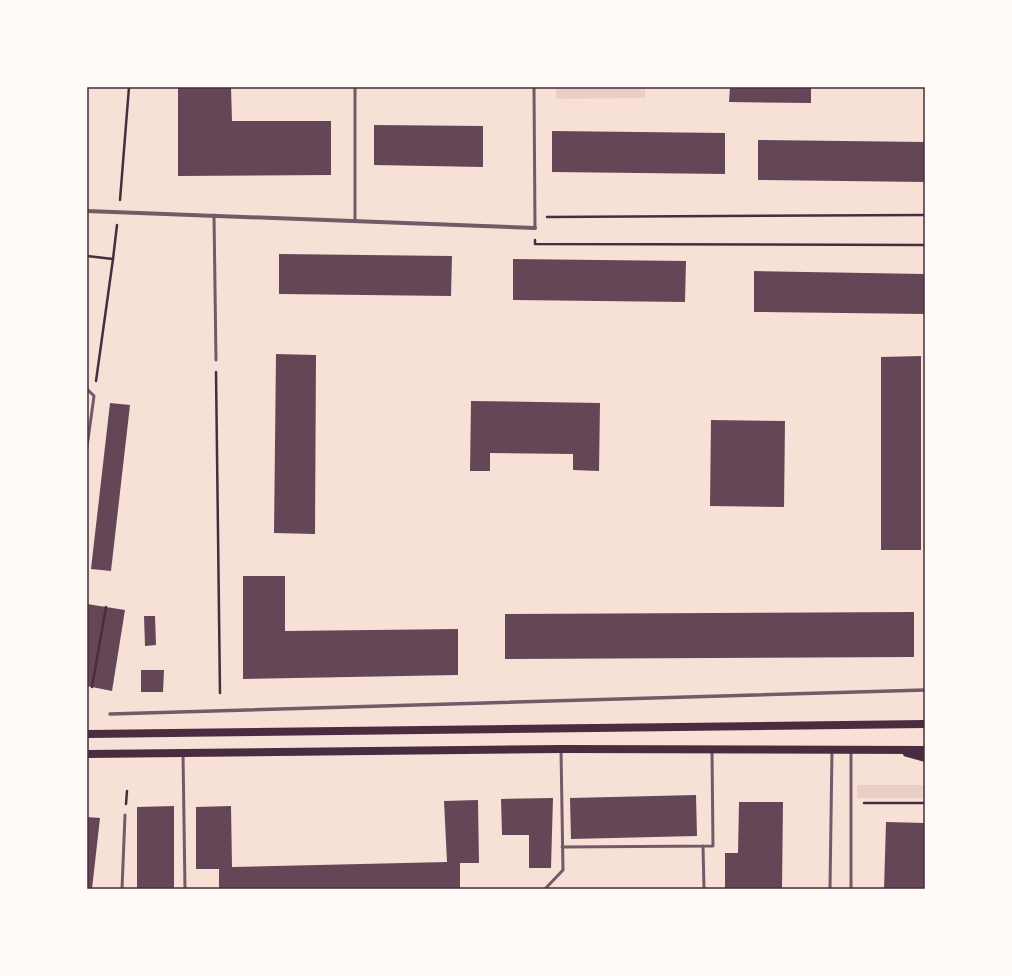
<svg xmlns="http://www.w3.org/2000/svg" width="1012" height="976" font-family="'Open Sans',sans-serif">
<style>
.green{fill:#ebcfc5}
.building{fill:#644757}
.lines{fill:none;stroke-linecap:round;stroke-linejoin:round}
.path{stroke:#4a2c40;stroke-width:2.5}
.service{stroke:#755966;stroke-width:3}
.pedestrian{stroke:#755966;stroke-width:3.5}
.minor{stroke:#755966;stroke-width:4}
.secondary{stroke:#4a2c40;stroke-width:8}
.neatline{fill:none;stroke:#4a2c40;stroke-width:1.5}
</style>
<rect width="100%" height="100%" fill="#f7e1d7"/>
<g class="green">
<polygon points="556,87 645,87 645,98 556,99"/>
<rect x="857" y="785" width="68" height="13"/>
</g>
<g class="building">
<polygon points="178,87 231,87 232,121 331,121 331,175 178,176"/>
<polygon points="730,87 811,87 811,103 729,102"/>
<polygon points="374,125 483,126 483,167 374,165"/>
<polygon points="552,131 725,133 725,174 552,172"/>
<polygon points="758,140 925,142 925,182 758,180"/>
<polygon points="279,254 452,256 451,296 279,294"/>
<polygon points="513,259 686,261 685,302 513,300"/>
<polygon points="754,271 925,274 925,314 754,312"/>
<polygon points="276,354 316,355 315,534 274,533"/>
<polygon points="921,356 921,550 881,550 881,357"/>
<polygon points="471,401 600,403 599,471 573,470 573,454 490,453 490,471 470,471"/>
<polygon points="110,403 130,405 111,571 91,569"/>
<polygon points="711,420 785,421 784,507 710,506"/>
<polygon points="243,576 285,576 285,631 458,629 458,675 243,679"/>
<polygon points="87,604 125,610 112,691 87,686"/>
<polygon points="914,612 914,657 505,659 505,614"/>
<polygon points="144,616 155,616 156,645 145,646"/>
<polygon points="141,670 164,670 163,692 141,692"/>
<polygon points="696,795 697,836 571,839 570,798"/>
<polygon points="553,798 551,868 529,868 529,835 502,835 501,799"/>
<polygon points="478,800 479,863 460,863 460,889 219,889 219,869 196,869 196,807 231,806 232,867 447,862 444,801"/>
<polygon points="739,802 783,802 782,889 725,889 725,853 738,853"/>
<polygon points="174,806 174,889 137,889 137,807"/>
<polygon points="87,817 100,818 92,889 87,889"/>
<polygon points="886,822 925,823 925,889 884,889"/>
</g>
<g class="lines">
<g class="path">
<polyline points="120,200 129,87"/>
<polyline points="547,217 925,215"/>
<polyline points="535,240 535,244 925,245"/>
<polyline points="87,256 113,259 117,225"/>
<polyline points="216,372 220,693"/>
<polyline points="96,381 113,259"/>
<polyline points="92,687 106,607"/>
<polyline points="864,803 925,803"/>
<polyline points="126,804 127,791"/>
</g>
<g class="service">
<polyline points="355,87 355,221"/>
<polyline points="534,87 535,228"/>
<polyline points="214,215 216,360"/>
<polyline points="87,389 94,396 87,447"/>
<polyline points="183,753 185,889"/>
<polyline points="703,846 704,889"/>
<polyline points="562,847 713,846 712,750"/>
<polyline points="122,889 125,815"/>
<polyline points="545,889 563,870 561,750"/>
<polyline points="830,889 832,750"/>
<polyline points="851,889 851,751"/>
</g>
<polyline class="pedestrian" points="110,714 925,690"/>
<polyline class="minor" points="87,211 535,228"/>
<g class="secondary">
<polyline points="87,734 925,724"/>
<polyline points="907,753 925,758"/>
<polyline points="87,754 561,749 925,750"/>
</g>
</g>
<rect width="1012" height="976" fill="none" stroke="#fffaf5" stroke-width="176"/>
<rect x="88" y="88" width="836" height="800" class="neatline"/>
</svg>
